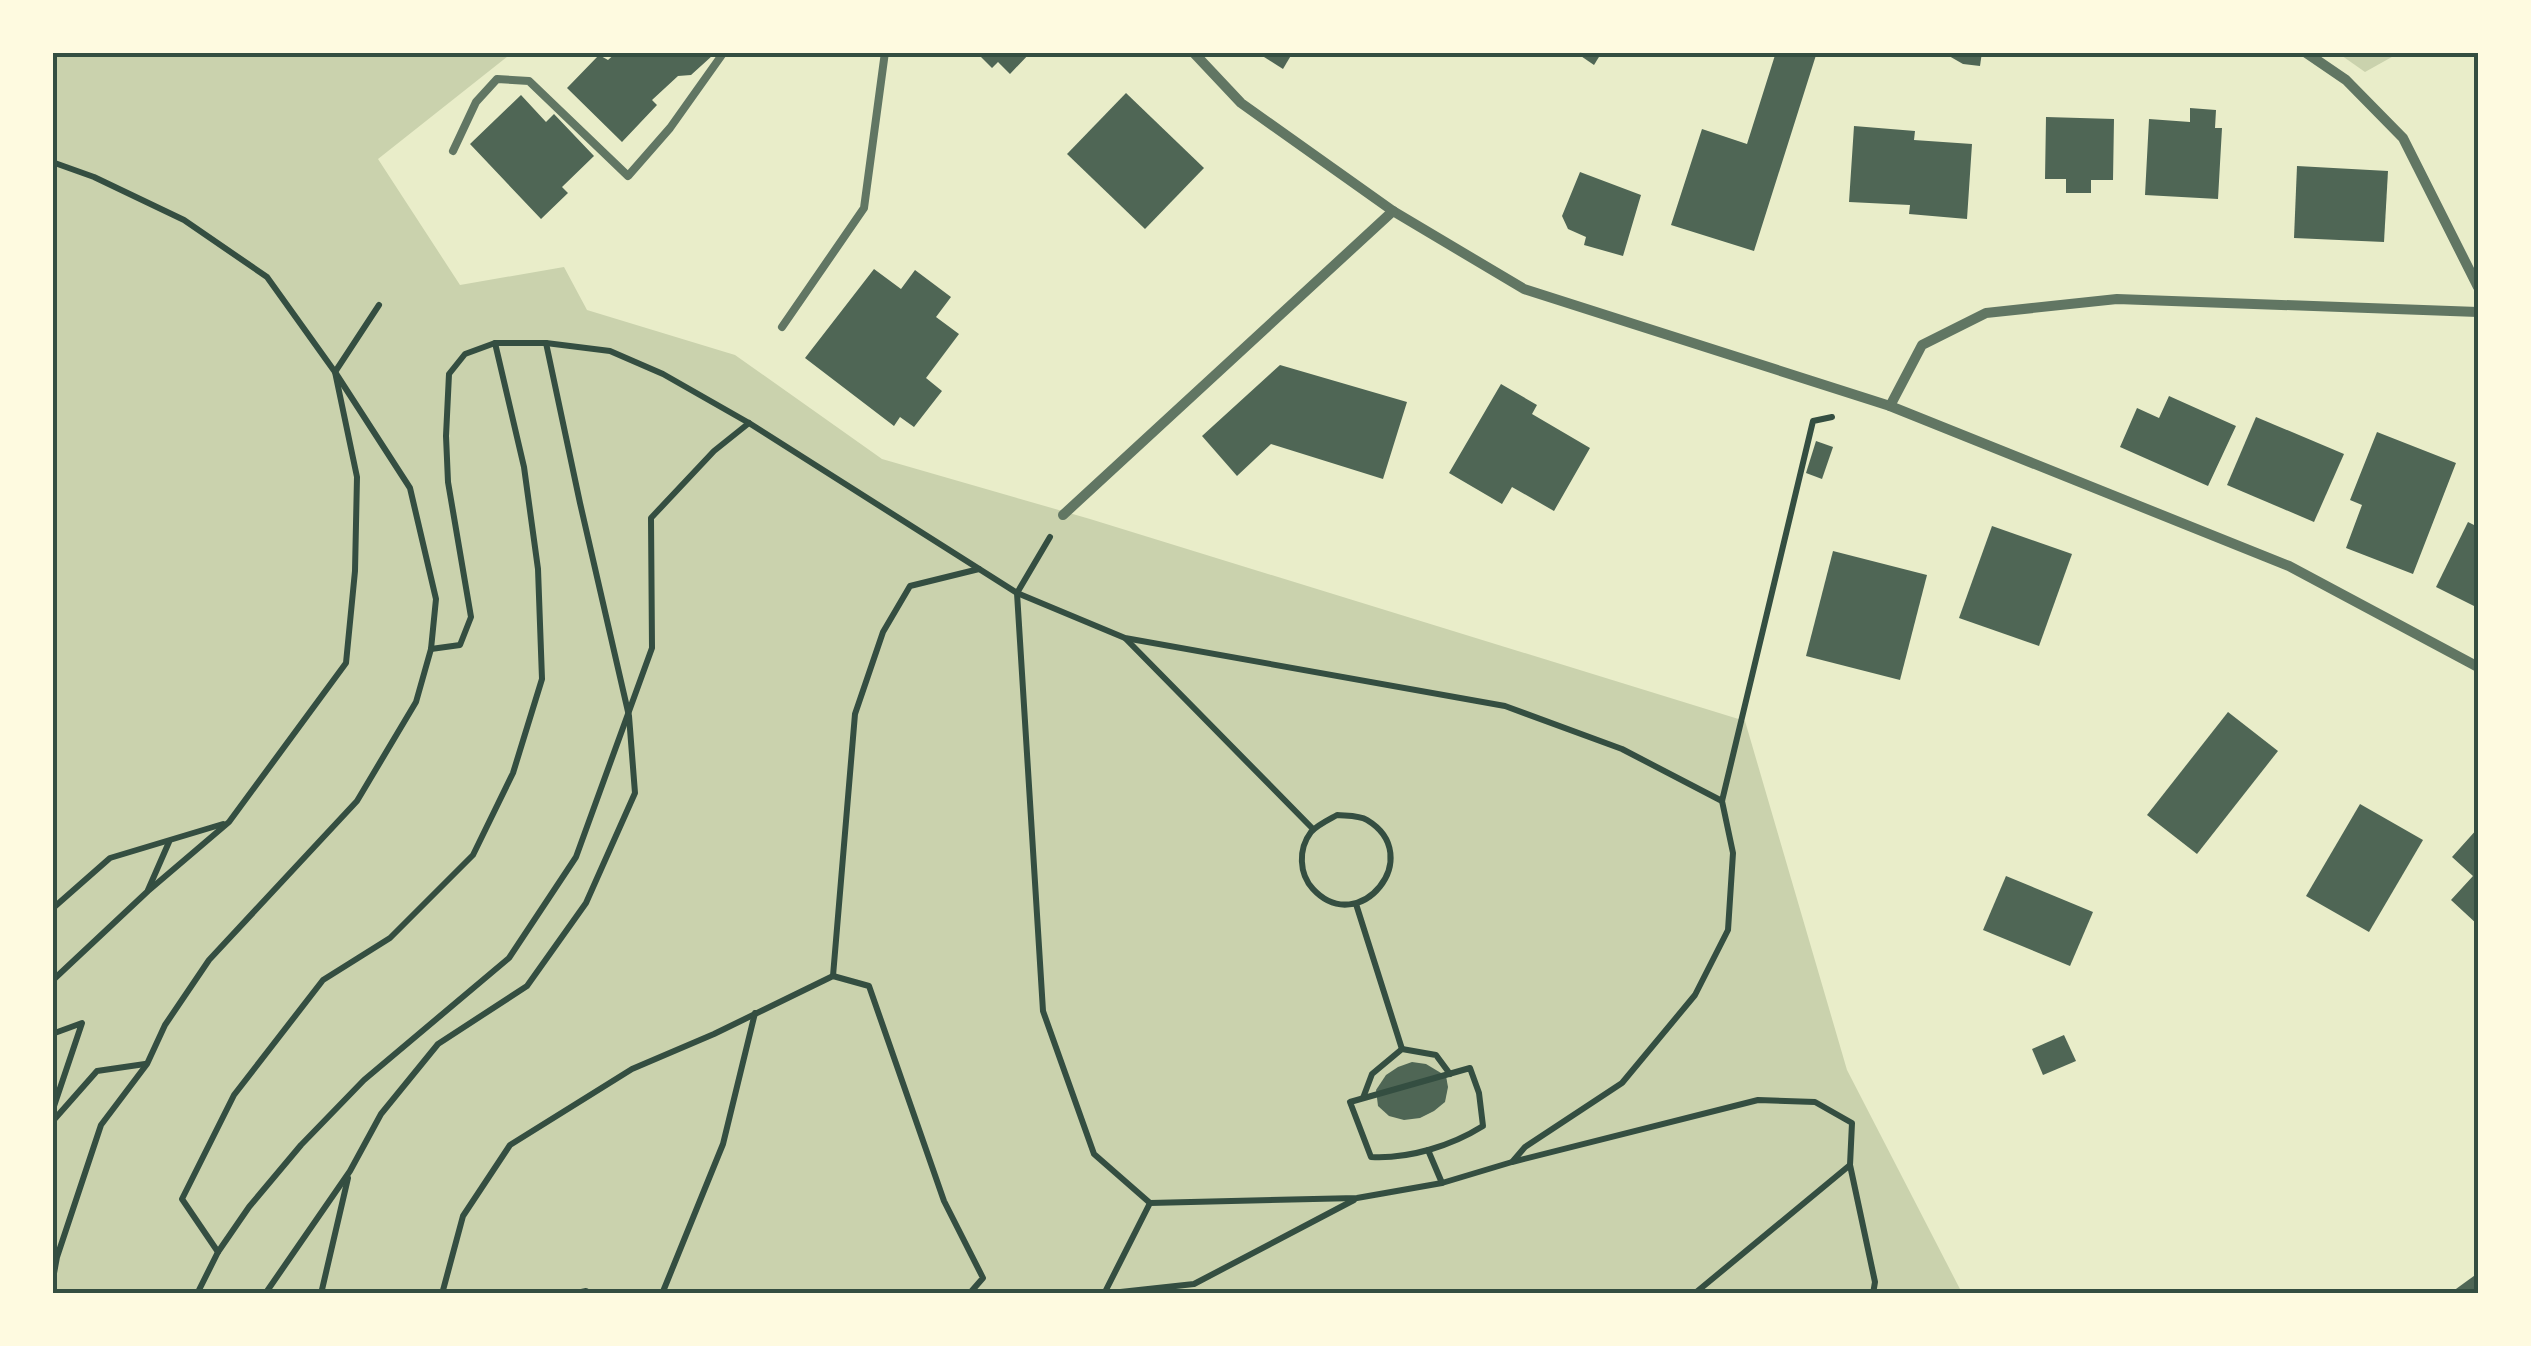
<svg xmlns="http://www.w3.org/2000/svg" width="2531" height="1346" font-family="Roboto,sans-serif">
<style>
.green{fill:#cad2ad}
.building{fill:#4f6655}
.lines{fill:none;stroke-linecap:round;stroke-linejoin:round}
.path{stroke:#344e41;stroke-width:6}
.service{stroke:#617663;stroke-width:8}
.minor{stroke:#617663;stroke-width:10}
.neatline{fill:none;stroke:#344e41;stroke-width:4}
</style>
<rect width="100%" height="100%" fill="#e9edc9"/>
<g class="green">
<polygon points="52,53 512,53 378,159 460,285 564,267 587,310 735,355 882,459 1090,519 1745,721 1847,1070 1962,1293 53,1293"/>
<polygon points="2338,53 2399,53 2365,72"/>
</g>
<g class="building">
<polygon points="617,52 712,52 712,56 691,75 678,76 652,100 657,105 622,142 567,88 599,55 608,60"/>
<polygon points="976,52 1031,52 1010,74 998,62 992,68"/>
<polygon points="1267,52 1293,52 1283,69 1264,57"/>
<polygon points="1575,52 1602,52 1594,65"/>
<polygon points="1776,52 1817,52 1754,251 1671,225 1702,129 1747,144"/>
<polygon points="1942,52 1982,52 1980,66 1963,64"/>
<polygon points="1126,93 1204,168 1145,229 1067,154"/>
<polygon points="521,95 546,122 554,114 594,156 562,187 568,193 541,219 470,144"/>
<polygon points="2190,108 2216,110 2215,128 2222,128 2218,199 2145,195 2149,119 2190,122"/>
<polygon points="2046,117 2114,119 2113,180 2091,180 2091,193 2066,193 2066,179 2045,179"/>
<polygon points="1854,126 1915,131 1914,140 1972,144 1967,219 1909,214 1910,205 1849,202"/>
<polygon points="2297,166 2388,171 2384,242 2294,238"/>
<polygon points="1580,172 1641,195 1623,256 1584,245 1586,237 1568,229 1562,216"/>
<polygon points="874,269 901,289 915,270 951,297 936,317 959,334 926,378 942,391 914,427 900,417 894,426 805,358"/>
<polygon points="1280,365 1407,402 1383,479 1271,444 1237,476 1202,436"/>
<polygon points="1501,384 1537,405 1532,414 1590,448 1554,511 1512,487 1502,504 1449,473"/>
<polygon points="2169,396 2236,426 2208,486 2120,447 2137,408 2159,418"/>
<polygon points="2256,417 2344,454 2314,522 2227,485"/>
<polygon points="2377,432 2456,463 2413,574 2346,548 2362,505 2350,500"/>
<polygon points="1816,441 1833,447 1822,479 1806,473"/>
<polygon points="2468,522 2478,527 2478,608 2436,587"/>
<polygon points="1992,526 2072,554 2039,646 1959,618"/>
<polygon points="1833,551 1927,575 1900,680 1806,656"/>
<polygon points="2228,712 2278,751 2197,854 2147,815"/>
<polygon points="2360,804 2423,840 2369,932 2306,896"/>
<polygon points="2478,828 2478,925 2451,900 2473,876 2452,857"/>
<polygon points="2006,876 2093,912 2070,966 1983,930"/>
<polygon points="2064,1035 2076,1061 2043,1075 2032,1049"/>
<polygon points="1412,1062 1426,1064 1446,1076 1448,1087 1445,1102 1434,1111 1420,1118 1404,1120 1389,1116 1378,1106 1376,1090 1386,1075 1398,1067"/>
<polygon points="2478,1273 2478,1294 2449,1294"/>
</g>
<g class="lines">
<g class="path">
<polyline points="52,162 94,177 184,220 267,277 335,372 410,488 436,599 431,649 416,702 357,801 209,960 165,1025 147,1064 101,1125 57,1257 52,1284"/>
<polyline points="495,343 524,467 538,569 542,679 513,773 473,855 390,938 323,980 234,1095 182,1199 218,1252 249,1207 301,1145 364,1080 509,958 576,857 652,648 651,518 714,451 749,423"/>
<polyline points="1050,537 1017,593 1043,1011 1094,1154 1150,1203 1357,1198 1442,1183 1512,1162 1758,1100 1815,1102 1852,1123 1850,1165 1694,1294"/>
<polyline points="1126,639 1313,829"/>
<polyline points="431,649 460,645 471,617 448,482 446,436 449,374 465,354 495,343 546,343 610,351 663,374 749,423 1017,593 1125,638 1505,706 1622,749 1722,801"/>
<path d="M1337,815C1346,816 1359,815 1367,820C1427,856 1359,939 1313,889C1299,874 1298,849 1311,832C1317,825 1328,820 1337,815Z"/>
<polyline points="148,890 169,842"/>
<polyline points="1356,904 1402,1049"/>
<polyline points="52,909 110,858 223,824"/>
<polyline points="833,976 855,714 883,632 910,586 979,569"/>
<polyline points="52,981 148,891 229,822 346,663 355,571 357,477 335,372 379,305"/>
<polyline points="52,1034 82,1023 52,1112"/>
<path d="M1470,1068L1479,1093L1483,1126C1451,1146 1409,1159 1371,1157L1350,1102Z"/>
<polyline points="1363,1098 1372,1074 1402,1049 1436,1055 1450,1074"/>
<polyline points="52,1122 97,1071 145,1064"/>
<polyline points="1428,1150 1442,1183"/>
<polyline points="1513,1161 1525,1147 1622,1083 1695,995 1728,930 1733,853 1722,801 1813,421 1832,417"/>
<polyline points="1850,1165 1875,1282 1873,1294"/>
<polyline points="1105,1292 1150,1203"/>
<polyline points="197,1294 218,1252"/>
<polyline points="265,1294 350,1171 381,1114 438,1044 527,986 586,903 635,793 629,716 580,503 546,343"/>
<polyline points="321,1294 348,1178"/>
<polyline points="442,1294 463,1216 510,1145 632,1069 714,1034 833,976 869,986 944,1201 983,1278 969,1294"/>
<polyline points="572,1294 586,1291 590,1294"/>
<polyline points="662,1294 723,1144 755,1013"/>
<polyline points="1102,1294 1194,1284 1354,1200"/>
</g>
<g class="service">
<polyline points="453,151 476,102 497,79 529,81 628,176 670,128 724,52"/>
<polyline points="782,327 864,208 885,52"/>
</g>
<g class="minor">
<polyline points="1193,52 1241,103 1393,211 1524,289 1890,406 2289,566 2478,667"/>
<polyline points="2305,52 2346,80 2403,138 2478,287"/>
<polyline points="1890,406 1922,345 1986,313 2117,299 2478,312"/>
<polyline points="1063,515 1393,211"/>
</g>
</g>
<rect width="2531" height="1346" fill="none" stroke="#fefae0" stroke-width="110"/>
<rect x="55" y="55" width="2421" height="1236" class="neatline"/>
</svg>
